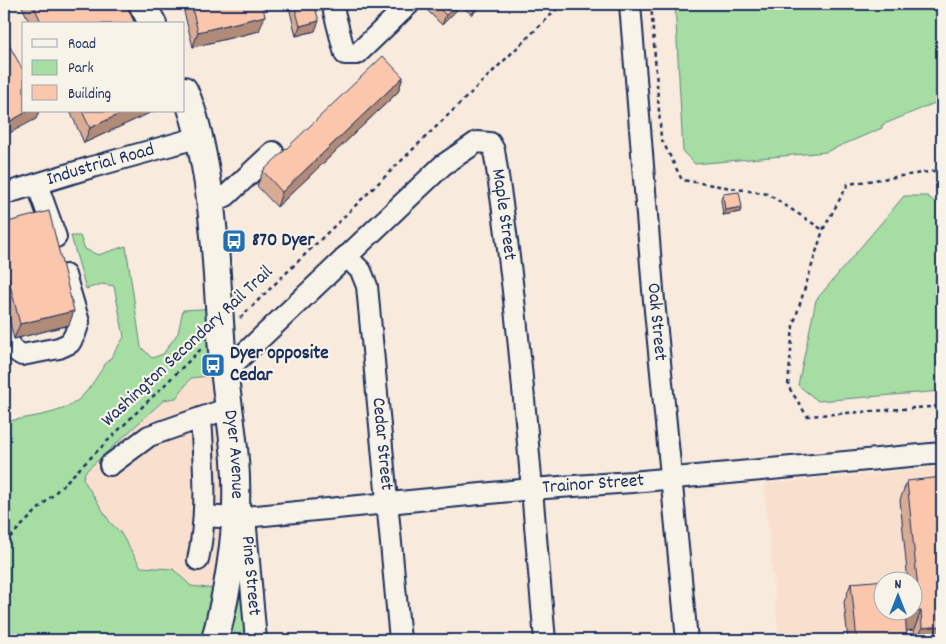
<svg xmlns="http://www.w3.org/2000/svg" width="946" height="644" font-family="Dekko,sans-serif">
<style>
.built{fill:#f9e0ce;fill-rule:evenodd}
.green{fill:#a5dda2;stroke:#608680}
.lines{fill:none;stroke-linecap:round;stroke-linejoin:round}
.minor-casing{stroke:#1b2f5e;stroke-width:24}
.major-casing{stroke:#1b2f5e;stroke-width:30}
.path{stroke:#1b2f5e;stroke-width:2.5;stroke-dasharray:4 4;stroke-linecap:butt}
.minor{stroke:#f7f3e8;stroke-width:20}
.major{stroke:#f7f3e8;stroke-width:26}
.wall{fill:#d8ab94;stroke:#1b2f5e}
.shaded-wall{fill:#b08b78;stroke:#1b2f5e}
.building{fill:#fbc7ac;stroke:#1b2f5e}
.labels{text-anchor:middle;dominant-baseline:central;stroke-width:4.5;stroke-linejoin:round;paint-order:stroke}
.street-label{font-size:19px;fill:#1b2f5e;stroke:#f7f3e8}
.poi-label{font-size:19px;font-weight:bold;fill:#1b2f5e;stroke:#f7f3e8;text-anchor:start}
</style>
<rect width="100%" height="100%" fill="#f8eadc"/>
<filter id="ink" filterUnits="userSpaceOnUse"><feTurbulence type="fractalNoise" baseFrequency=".02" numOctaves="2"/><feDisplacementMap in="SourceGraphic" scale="10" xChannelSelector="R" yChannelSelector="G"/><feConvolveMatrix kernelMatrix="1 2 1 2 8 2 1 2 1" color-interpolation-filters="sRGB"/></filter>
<g filter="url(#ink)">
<g class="built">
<polygon points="224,374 224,590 191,586 173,570 138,566 83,479 85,472 165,400 176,398 191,378"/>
<path d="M942,467V640H779L764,484ZM884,582H914V612H884Z"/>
</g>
<g class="green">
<polygon points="675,4 936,4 942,22 942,100 882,125 882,128 826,152 695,164 683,152"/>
<polygon points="904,196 927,196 942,207 942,391 818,401 798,385 816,300"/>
<path d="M71,236H80L85,249L98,255L126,246L141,347L152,358L163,354L178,333L183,310L218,308L224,374L191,378L176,398L164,400L85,472L83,479L110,522L120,532L141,567L173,569L191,586L224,590L235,523L257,640H4V422C26,417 61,415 78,400C91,389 99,372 109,359H110L124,337L114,286L102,284L86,289Z"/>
</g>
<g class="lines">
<g class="minor-casing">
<g id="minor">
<polyline points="332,4 345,54 357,54 409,4"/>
<path id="s1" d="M630,4L653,290L687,640"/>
<polyline points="37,184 56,237"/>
<path id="s2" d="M4,194L92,167L200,137"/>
<polyline points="211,203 226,196 273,152"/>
<path id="s3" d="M346,256L361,271L367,286L400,640"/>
<polyline points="4,323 11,348 22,355 59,348 70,343 75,334 79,322 65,275"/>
<path id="s4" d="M225,372L443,165L477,142L490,143L494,150C520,312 530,477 545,640"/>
<polyline points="110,465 149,436 229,408"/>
<path id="s5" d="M204,516L235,518L531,489L632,482L942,453"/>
<path id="s6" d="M245,517L256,640"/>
<path d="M198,560C208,513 204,466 201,418"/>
</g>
</g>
<g class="major-casing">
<g id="major">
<polyline points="142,4 153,24"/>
<path id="s7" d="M184,90C195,114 200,140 205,166C215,222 217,279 221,336C223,377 232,419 235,460C240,520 230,582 215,640"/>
</g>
</g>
<g class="path">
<polyline points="651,4 661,138 682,180 768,194 823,230"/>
<polyline points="942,175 935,171 848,184 823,230 793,326 788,386 807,416 942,406"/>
<polyline points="240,318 562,4"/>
<polyline points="4,543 201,349"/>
</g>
<use href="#minor" class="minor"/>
<use href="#major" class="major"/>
</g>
<g class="wall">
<polygon points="21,4 126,4 135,24 30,24"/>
<polygon points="182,4 262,4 259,31 193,47"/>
<polygon points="290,4 314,4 315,31 296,36 289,7"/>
<polygon points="425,4 459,4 456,11 442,25 424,7"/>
<polygon points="460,4 483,4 472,15"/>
<polygon points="403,77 398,92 277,207 257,186 263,171"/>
<polygon points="70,111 154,111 84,143"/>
<polygon points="723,194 740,212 723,215 721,200"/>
<polygon points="4,223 69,325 14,339 4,297"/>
<polygon points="907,481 942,640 915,640 914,630 906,631 907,640 848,640 844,602 851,583 884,582 914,612 914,582 908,582 900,500"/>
</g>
<g class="shaded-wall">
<polygon points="360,4 370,4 359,7"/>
<polygon points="457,4 459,4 456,11 442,25 446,15"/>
<polygon points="477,4 483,4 472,15 476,5"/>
<polygon points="265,16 259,31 193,47 198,32"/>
<polygon points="319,21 315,31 296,36 300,26"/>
<polygon points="403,77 398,92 277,207 282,192"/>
<polygon points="28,111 39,111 36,119 4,136 4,125"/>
<polygon points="126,111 154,111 84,143 90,128"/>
<polygon points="742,207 740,212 723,215 725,210"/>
<polygon points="74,311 69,325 14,339 20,324"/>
<polygon points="921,611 914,630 898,632 905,613"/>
<polygon points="942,626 942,640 918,640 922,628"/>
</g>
<g class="building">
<polygon points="33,4 126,4 135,24 42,24"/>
<polygon points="191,4 262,4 265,16 198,32"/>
<polygon points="294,4 314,4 319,21 300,26"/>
<polygon points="434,4 457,4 446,15"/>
<polygon points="4,36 24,72 24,111 28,111 4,125"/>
<polygon points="383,56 403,77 282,192 263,171"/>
<polygon points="82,111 126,111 90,128"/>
<polygon points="739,192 742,207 725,210 723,194"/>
<polygon points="49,211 74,311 20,324 4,261 4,223"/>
<polygon points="942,477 942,626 922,628 921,611 905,613 907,640 857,640 851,583 897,579 897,582 884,582 884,612 914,612 914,590 918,589 907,481"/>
</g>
</g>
<defs>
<g id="bus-square" transform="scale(1.25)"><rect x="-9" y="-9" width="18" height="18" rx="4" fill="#1f6fb2" stroke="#f7f3e8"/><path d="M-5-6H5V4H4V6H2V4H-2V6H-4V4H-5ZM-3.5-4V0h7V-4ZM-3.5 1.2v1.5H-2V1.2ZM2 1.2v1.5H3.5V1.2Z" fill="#fff"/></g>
</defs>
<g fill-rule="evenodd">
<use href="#bus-square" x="234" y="241"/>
<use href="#bus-square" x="213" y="365"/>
</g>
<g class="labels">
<g class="street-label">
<text stroke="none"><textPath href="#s2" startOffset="101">Industrial Road</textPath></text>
<text stroke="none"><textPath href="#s4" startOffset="428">Maple Street</textPath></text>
<text stroke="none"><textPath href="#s1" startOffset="319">Oak Street</textPath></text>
<text transform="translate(188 347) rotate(-43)">Washington Secondary Rail Trail</text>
<text stroke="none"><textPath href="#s3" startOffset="196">Cedar Street</textPath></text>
<text stroke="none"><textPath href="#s7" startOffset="369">Dyer Avenue</textPath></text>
<text stroke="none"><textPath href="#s5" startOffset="391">Trainor Street</textPath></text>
<text stroke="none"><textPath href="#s6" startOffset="59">Pine Street</textPath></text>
</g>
<g class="poi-label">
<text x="252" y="241">870 Dyer</text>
<text x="230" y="354">Dyer opposite<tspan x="230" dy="22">Cedar</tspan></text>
</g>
</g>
<rect width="946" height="644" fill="none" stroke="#f7f3e8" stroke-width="20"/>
<rect x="10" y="10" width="926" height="624" fill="none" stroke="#1b2f5e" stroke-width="2" filter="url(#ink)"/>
<rect x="22" y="22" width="162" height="90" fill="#f7f3e8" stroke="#9fa5b1"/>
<rect x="32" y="39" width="25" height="8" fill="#f7f3e8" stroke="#9fa5b1"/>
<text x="68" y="48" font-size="15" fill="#1b2f5e">Road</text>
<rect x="32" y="60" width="25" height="15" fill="#a5dda2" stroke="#9fa5b1"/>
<text x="68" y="72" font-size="15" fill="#1b2f5e">Park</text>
<rect x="32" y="85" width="25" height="15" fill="#fbc7ac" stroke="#9fa5b1"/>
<text x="68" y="98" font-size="15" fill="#1b2f5e">Building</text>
<g transform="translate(898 596)"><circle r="24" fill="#f7f3e8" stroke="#9fa5b1"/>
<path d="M0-4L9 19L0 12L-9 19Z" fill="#1f6fb2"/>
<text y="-8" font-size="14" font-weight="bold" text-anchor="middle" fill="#1b2f5e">N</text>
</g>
</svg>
